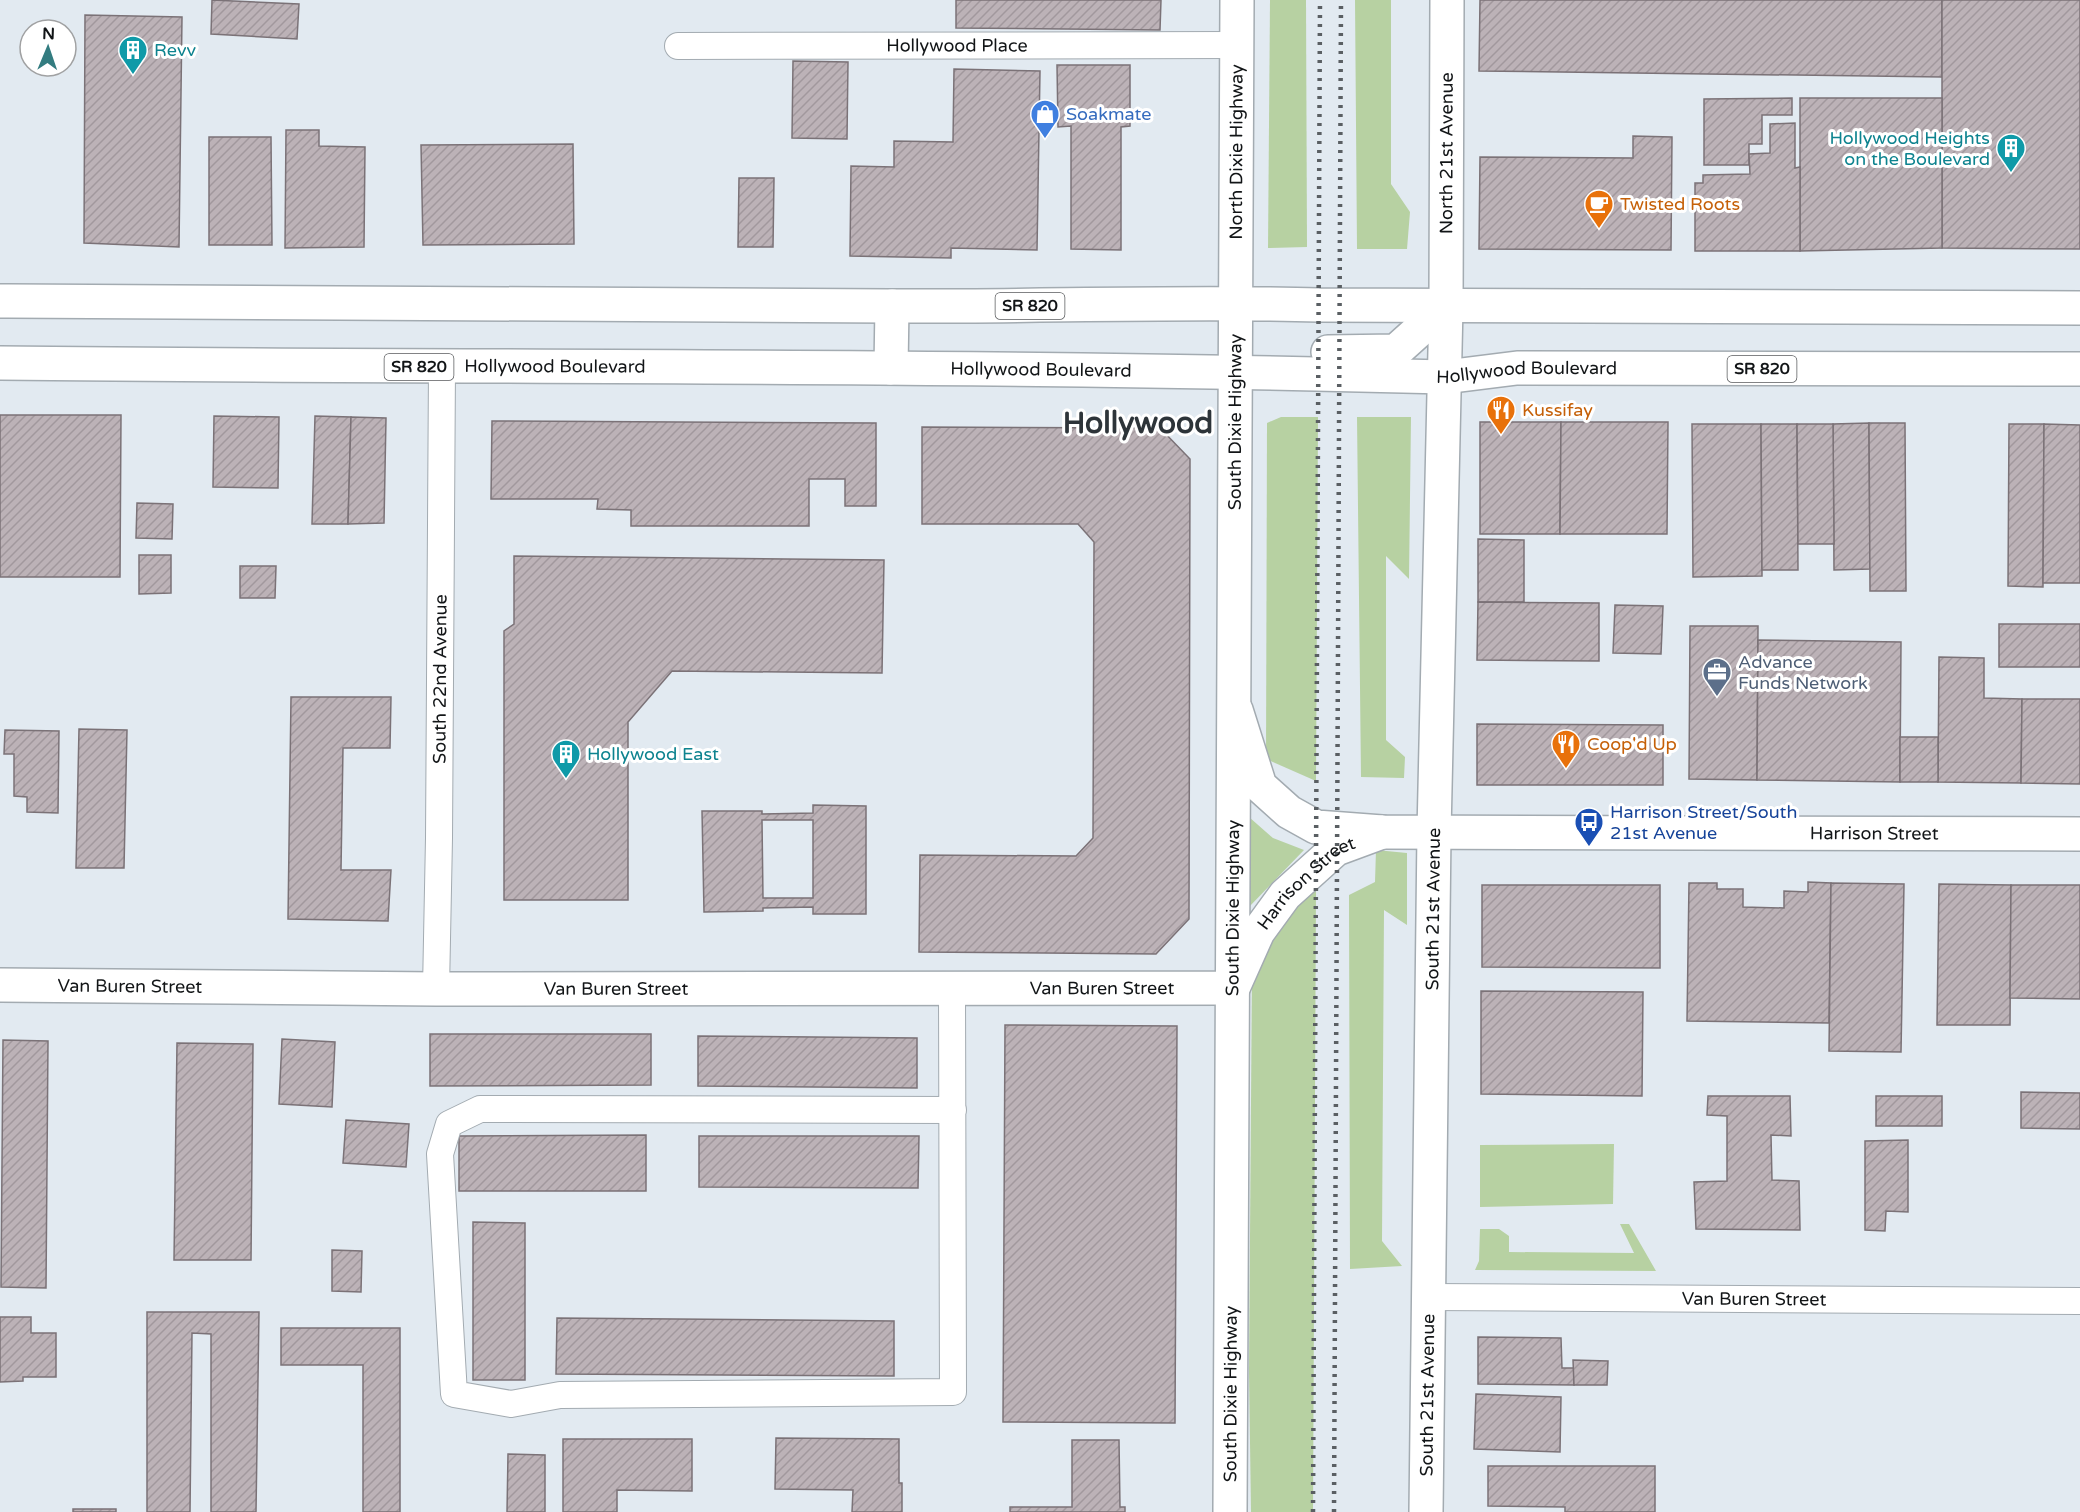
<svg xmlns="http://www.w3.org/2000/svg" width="2080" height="1512" font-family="'Varela Round',sans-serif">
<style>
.grass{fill:#b7d1a2}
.building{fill:url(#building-hatch);stroke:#7b7277;stroke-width:1.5;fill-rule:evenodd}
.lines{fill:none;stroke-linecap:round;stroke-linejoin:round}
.minor-casing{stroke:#a3abb1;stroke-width:28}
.secondary-casing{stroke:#a3abb1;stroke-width:36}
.primary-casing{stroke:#a3abb1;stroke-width:36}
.minor{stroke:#fff;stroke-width:26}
.secondary{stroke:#fff;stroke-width:33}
.primary{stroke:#fff;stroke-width:33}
.rail{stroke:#5a5f63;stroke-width:4.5;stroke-dasharray:3 6;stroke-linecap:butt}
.labels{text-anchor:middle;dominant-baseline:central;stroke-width:6;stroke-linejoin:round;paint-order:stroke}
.shield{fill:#fff;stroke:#595b5d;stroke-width:1.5}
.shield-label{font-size:16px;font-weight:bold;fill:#121517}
.street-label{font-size:18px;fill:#121517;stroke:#fff}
.culture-label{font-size:18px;fill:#0d838f;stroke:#fff;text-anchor:start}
.shop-label{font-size:18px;fill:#366cbe;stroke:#fff;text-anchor:start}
.food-label{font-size:18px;fill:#c56008;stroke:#fff;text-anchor:start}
.service-label{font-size:18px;fill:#4e5e75;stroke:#fff;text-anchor:start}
.transit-label{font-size:18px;fill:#164399;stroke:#fff;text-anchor:start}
.town-label{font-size:30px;font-weight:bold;fill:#2d3439;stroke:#fff}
</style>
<defs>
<pattern id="building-hatch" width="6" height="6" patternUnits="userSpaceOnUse" patternTransform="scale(1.5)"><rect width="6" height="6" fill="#bcb2b7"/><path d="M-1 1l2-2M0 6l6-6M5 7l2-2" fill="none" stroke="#a1989d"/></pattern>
</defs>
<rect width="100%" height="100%" fill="#e2eaf1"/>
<g class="grass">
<polygon points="1270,0 1306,0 1307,247 1268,248"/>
<polygon points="1355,0 1391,0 1391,184 1410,212 1407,249 1357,249"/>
<polygon points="1281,417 1318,417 1316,781 1266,759 1267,423"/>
<polygon points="1357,417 1411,417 1409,579 1386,556 1386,740 1405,757 1404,778 1361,777"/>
<polygon points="1249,817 1273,838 1304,850 1249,907"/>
<polygon points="1376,850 1407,853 1407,925 1384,910 1382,1241 1402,1266 1350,1269 1349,895 1375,882"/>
<polygon points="1316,890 1313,1512 1251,1512 1249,1372 1252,968 1283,910"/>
<polygon points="1614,1144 1613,1204 1480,1207 1480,1145"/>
<polygon points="1620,1224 1629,1224 1656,1271 1475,1270 1479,1261 1480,1229 1499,1229 1509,1236 1509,1252 1634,1253"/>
</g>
<g class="building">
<polygon points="212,0 299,4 297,39 211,34"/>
<polygon points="956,0 1161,0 1160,30 956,28"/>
<polygon points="1480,0 1942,0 1942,77 1479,71"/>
<polygon points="1942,0 2080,0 2080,249 1942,248"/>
<polygon points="85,15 182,17 179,247 84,243"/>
<polygon points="793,61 848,62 847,139 792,138"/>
<polygon points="1057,65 1130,65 1130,126 1121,127 1121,250 1071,249 1071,126 1058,127"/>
<polygon points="954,69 1040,71 1037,250 951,248 951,258 850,256 851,166 894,167 894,141 953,142"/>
<polygon points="1792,98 1792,115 1762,115 1762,144 1749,144 1749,165 1704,165 1704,99"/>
<polygon points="1800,98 1942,98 1942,248 1800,251"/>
<polygon points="1795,123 1795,168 1800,167 1800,251 1695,251 1695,183 1703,183 1703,175 1750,174 1749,154 1770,153 1770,124"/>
<polygon points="286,130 319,130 319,146 365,147 364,247 285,248"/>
<polygon points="1633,136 1672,137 1671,250 1479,249 1480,157 1633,158"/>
<polygon points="209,137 271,137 272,245 209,245"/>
<polygon points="573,144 574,244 423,245 421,145"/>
<polygon points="739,178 774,178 773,247 738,247"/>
<polygon points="0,415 121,415 120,577 0,577"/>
<polygon points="214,416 279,417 278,488 213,487"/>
<polygon points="315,416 351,417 348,524 312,524"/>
<polygon points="351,417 386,418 384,523 348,524"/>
<polygon points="492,421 876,423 876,506 845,506 845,479 809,479 809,526 631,526 631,510 597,509 598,499 491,499"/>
<polygon points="1480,422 1561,422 1560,534 1480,534"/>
<polygon points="1561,422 1668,422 1667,534 1560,534"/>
<polygon points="1869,423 1870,569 1834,570 1833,424"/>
<polygon points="1869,423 1905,423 1906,591 1870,591"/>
<polygon points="1692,424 1761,424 1762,576 1693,577"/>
<polygon points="1761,424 1797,424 1798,570 1762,570"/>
<polygon points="1797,424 1833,424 1834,544 1798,544"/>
<polygon points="2009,424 2044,424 2043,587 2008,586"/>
<polygon points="2044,424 2080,425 2080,583 2043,583"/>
<polygon points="922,427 1160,428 1190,459 1189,919 1156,954 919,952 920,855 1076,856 1093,838 1094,542 1078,524 922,524"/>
<polygon points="137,503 173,504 172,539 136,538"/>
<polygon points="1478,539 1524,540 1524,602 1478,602"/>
<polygon points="139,555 171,555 171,593 139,594"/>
<polygon points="514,556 884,560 882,673 672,671 628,722 628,900 504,900 504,631 514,624"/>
<polygon points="240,566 276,566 275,598 240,598"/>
<polygon points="1478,602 1599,603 1599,661 1477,660"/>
<polygon points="1615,605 1663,606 1661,654 1613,653"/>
<rect x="1999" y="624" width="81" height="43"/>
<polygon points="1690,626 1758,626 1757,780 1689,779"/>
<polygon points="1758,640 1901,642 1900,782 1757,780"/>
<polygon points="1939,657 1984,658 1984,698 2022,699 2021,783 1938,782"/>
<polygon points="291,697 391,697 390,748 343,748 341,870 391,870 388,921 288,919"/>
<polygon points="2022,699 2080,699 2080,784 2021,783"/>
<polygon points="1477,724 1663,725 1663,785 1477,785"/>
<polygon points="79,729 127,730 124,868 76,868"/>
<polygon points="5,730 59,731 58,813 27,812 27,797 14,796 14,754 4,754"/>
<rect x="1900" y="737" width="38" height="45"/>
<path d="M813,805L866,806V914H813V907L763,908V911L704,912L702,811H762V814L813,813ZM762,820H813V898H763Z"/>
<polygon points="1808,882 1831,883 1829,1023 1687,1021 1689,883 1717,883 1717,889 1743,889 1743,907 1784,908 1784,891 1808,892"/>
<polygon points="1831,883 1904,884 1901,1052 1829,1051"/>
<polygon points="1939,884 2011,885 2010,1025 1937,1025"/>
<polygon points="1482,885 1660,885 1660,968 1482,967"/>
<polygon points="2011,885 2080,885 2080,999 2010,998"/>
<polygon points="1481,991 1643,992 1642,1096 1481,1094"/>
<polygon points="1005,1025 1177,1026 1175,1423 1003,1422"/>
<polygon points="430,1034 651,1034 651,1085 430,1086"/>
<polygon points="698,1036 917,1038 917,1088 698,1086"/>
<polygon points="282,1039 335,1042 332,1107 279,1104"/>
<polygon points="3,1040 48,1041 46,1288 1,1287"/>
<polygon points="177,1043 253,1044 251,1260 174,1260"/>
<polygon points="2021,1092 2080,1093 2080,1129 2021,1128"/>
<polygon points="1708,1096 1790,1096 1791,1136 1771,1135 1772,1180 1799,1181 1800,1230 1696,1229 1694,1182 1727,1181 1727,1116 1707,1115"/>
<rect x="1876" y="1096" width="66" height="30"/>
<polygon points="346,1120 409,1124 406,1167 343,1163"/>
<polygon points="646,1135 646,1191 459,1191 459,1136"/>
<polygon points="699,1136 919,1136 918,1188 699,1187"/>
<polygon points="1908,1140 1908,1212 1886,1211 1885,1231 1865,1230 1865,1141"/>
<polygon points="473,1222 525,1223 525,1380 473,1380"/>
<polygon points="332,1250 362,1251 361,1292 332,1291"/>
<polygon points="147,1312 259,1312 256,1512 211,1512 211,1334 192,1333 190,1512 147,1512"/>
<polygon points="0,1317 31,1317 31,1333 56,1333 56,1377 23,1377 23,1381 0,1382"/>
<polygon points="557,1318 894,1321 894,1376 556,1374"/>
<polygon points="281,1328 400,1328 400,1512 363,1512 363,1365 281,1365"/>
<polygon points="1478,1337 1561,1338 1562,1368 1574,1368 1574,1385 1478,1384"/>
<polygon points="1573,1360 1608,1361 1607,1385 1574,1385"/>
<polygon points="1476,1394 1561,1397 1560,1452 1474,1449"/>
<polygon points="776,1438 899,1439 899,1483 902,1483 902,1512 852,1512 853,1490 775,1489"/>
<polygon points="563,1439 692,1439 692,1491 617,1490 617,1512 563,1512"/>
<polygon points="1072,1440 1119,1440 1120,1507 1125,1507 1125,1512 1010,1512 1010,1507 1072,1507"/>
<polygon points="508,1454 545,1455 545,1512 507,1512"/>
<polygon points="1488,1466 1655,1466 1655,1512 1565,1512 1565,1507 1488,1506"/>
<rect x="73" y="1509" width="43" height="3"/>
</g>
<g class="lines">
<g class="minor-casing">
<g id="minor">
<path id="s1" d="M678,46L1237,45"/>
<path id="s2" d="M436,989L439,838L442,367"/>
<polyline points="952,989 953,1392 560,1395 511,1404 454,1394 440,1154 449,1124 480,1109 953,1110"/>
<path id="s3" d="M1427,1297L2080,1301"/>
</g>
</g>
<g class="secondary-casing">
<g id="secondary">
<path id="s4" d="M1236,710L1260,786L1289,812L1316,827L1382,832L2080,834"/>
<path id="s5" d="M0,985L436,989L1233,988L1258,932L1285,895L1336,849L1382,832"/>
</g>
</g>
<g class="primary-casing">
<g id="primary">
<path d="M0,301C296,304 592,306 889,306C1032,307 1176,301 1319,305L2080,308"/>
<polyline points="1328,352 1396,351 1446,306"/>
<path id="s6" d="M0,363C482,368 963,364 1445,377L1517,368L2080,369"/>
<polyline points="891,368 892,306"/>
<path id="s7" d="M1230,1512L1237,0"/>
<path id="s8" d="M1426,1512L1434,832L1446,306L1447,0"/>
</g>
</g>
<use href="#minor" class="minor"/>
<use href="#secondary" class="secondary"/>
<use href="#primary" class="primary"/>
<g class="rail">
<polyline points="1313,1512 1320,0"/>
<polyline points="1334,1512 1341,0"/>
</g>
</g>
<defs>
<g id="building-pin" transform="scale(1.5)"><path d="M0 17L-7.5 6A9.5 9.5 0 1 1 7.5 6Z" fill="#0f9aa8" stroke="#fff"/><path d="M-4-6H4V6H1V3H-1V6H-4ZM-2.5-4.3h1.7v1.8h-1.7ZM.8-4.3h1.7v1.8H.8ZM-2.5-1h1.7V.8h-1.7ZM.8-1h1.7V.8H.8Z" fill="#fff"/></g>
<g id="shop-pin" transform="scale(1.5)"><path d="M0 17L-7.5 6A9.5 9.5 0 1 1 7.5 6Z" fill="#3f7fe0" stroke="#fff"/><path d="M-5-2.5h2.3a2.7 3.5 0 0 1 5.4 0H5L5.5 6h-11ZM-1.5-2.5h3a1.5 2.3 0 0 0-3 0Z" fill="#fff"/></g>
<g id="cafe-pin" transform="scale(1.5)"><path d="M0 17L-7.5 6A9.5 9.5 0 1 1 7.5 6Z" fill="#e8710a" stroke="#fff"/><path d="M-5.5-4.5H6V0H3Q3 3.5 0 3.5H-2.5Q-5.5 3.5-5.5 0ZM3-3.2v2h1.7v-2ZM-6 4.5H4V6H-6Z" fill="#fff"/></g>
<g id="restaurant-pin" transform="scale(1.5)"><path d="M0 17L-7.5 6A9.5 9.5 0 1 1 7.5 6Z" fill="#e8710a" stroke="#fff"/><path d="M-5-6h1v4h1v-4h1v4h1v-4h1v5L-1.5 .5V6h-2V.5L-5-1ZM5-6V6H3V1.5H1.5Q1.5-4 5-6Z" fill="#fff"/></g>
<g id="office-pin" transform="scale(1.5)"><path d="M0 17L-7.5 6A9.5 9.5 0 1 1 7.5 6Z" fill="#5c6f8a" stroke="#fff"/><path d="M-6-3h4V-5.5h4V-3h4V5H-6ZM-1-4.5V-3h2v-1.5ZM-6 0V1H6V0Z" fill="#fff"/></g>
<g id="bus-pin" transform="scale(1.5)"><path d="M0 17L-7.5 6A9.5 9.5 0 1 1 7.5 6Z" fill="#1a4fb4" stroke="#fff"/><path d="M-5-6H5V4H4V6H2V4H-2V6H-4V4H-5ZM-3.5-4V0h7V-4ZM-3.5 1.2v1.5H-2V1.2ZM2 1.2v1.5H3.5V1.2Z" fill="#fff"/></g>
</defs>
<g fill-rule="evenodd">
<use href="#building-pin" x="133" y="50"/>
<use href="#shop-pin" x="1045" y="114"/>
<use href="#building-pin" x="2011" y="148"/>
<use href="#cafe-pin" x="1599" y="204"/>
<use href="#restaurant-pin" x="1501" y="410"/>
<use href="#office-pin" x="1717" y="672"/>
<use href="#restaurant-pin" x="1566" y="744"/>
<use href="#building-pin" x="566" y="754"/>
<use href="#bus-pin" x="1589" y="822"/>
</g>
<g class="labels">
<g class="shield">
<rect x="995.5" y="293" width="69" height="26" rx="4.5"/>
<rect x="384.5" y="354" width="69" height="26" rx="4.5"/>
<rect x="1727.5" y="356" width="69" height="26" rx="4.5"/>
</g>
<g class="shield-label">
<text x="1030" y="306">SR 820</text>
<text x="419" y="367">SR 820</text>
<text x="1762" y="369">SR 820</text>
</g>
<g class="street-label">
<text stroke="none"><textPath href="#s1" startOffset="279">Hollywood Place</textPath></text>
<text stroke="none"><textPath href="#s7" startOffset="1360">North Dixie Highway</textPath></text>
<text stroke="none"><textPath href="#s8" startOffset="1359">North 21st Avenue</textPath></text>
<text stroke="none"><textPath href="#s6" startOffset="555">Hollywood Boulevard</textPath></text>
<text stroke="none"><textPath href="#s6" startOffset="1041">Hollywood Boulevard</textPath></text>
<text stroke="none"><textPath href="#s6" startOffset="1527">Hollywood Boulevard</textPath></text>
<text stroke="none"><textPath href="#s7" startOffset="1090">South Dixie Highway</textPath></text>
<text stroke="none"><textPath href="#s2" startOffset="310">South 22nd Avenue</textPath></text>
<text stroke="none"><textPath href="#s4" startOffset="708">Harrison Street</textPath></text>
<text stroke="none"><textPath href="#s5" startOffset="1364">Harrison Street</textPath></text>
<text stroke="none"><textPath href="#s7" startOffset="604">South Dixie Highway</textPath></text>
<text stroke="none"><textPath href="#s8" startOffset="603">South 21st Avenue</textPath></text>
<text stroke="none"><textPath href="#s5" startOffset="130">Van Buren Street</textPath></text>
<text stroke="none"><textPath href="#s5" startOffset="616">Van Buren Street</textPath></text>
<text stroke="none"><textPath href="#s5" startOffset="1102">Van Buren Street</textPath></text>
<text stroke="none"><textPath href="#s3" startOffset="327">Van Buren Street</textPath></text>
<text stroke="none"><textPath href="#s7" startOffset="118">South Dixie Highway</textPath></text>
<text stroke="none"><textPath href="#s8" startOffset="117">South 21st Avenue</textPath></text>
</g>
<g class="culture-label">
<text x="154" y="50">Revv</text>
<text x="1990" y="138" text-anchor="end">Hollywood Heights<tspan x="1990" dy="21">on the Boulevard</tspan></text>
<text x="587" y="754">Hollywood East</text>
</g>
<g class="shop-label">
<text x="1066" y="114">Soakmate</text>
</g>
<g class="food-label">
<text x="1620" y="204">Twisted Roots</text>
<text x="1522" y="410">Kussifay</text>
<text x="1587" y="744">Coop'd Up</text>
</g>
<g class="service-label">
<text x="1738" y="662">Advance<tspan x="1738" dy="21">Funds Network</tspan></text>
</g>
<g class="transit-label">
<text x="1610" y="812">Harrison Street/South<tspan x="1610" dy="21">21st Avenue</tspan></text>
</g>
<g class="town-label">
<text x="1138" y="423">Hollywood</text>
</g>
</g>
<g transform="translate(48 48) rotate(2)"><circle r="28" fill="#ffffff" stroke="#a0a1a2" stroke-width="1.5"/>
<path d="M0-4.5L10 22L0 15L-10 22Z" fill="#337c80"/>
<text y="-9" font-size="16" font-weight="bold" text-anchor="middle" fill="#121517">N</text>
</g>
</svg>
